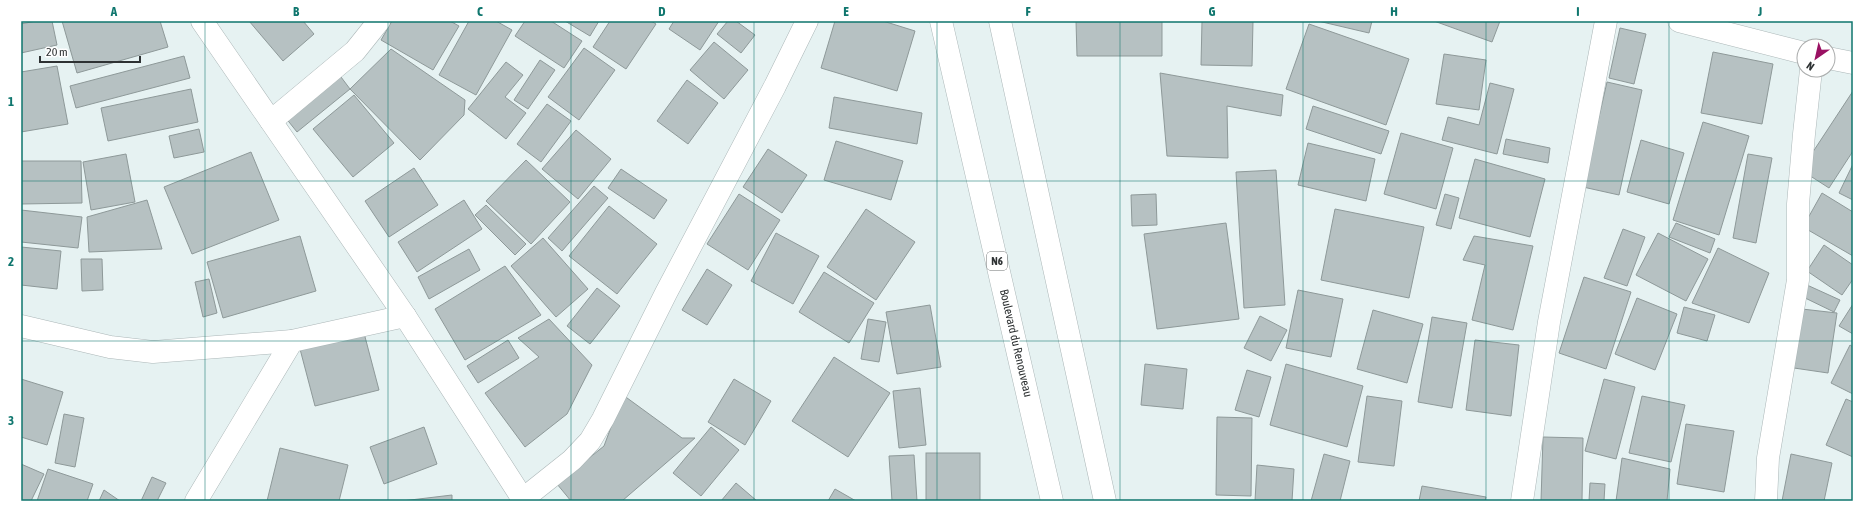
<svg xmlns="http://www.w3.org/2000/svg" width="1874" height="522" font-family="'Asap Condensed',sans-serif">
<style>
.building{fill:#b6c1c2;stroke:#8e9999}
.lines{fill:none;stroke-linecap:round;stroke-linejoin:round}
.minor-casing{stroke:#acb7b8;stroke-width:23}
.tertiary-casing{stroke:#acb7b8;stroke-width:23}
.trunk-casing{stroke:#acb7b8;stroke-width:23}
.minor{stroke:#fff;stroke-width:22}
.tertiary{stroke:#fff;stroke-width:22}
.trunk{stroke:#fff;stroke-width:22}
.grid{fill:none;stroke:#0f766e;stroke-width:1;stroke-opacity:0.55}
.labels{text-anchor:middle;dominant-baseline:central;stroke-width:3;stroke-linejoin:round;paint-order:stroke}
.shield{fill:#fff;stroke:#6d7070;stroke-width:1}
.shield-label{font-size:11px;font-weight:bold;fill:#2e3233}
.street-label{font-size:12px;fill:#2e3233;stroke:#fff}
.neatline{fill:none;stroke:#0f766e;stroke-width:1.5}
.grid-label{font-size:13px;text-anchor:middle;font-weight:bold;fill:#0f766e}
</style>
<rect width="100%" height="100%" fill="#e6f2f2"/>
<g class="building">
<polygon points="36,21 52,21 57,45 21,53 21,24"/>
<polygon points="62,21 160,21 168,47 77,73"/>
<polygon points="249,21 303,21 314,34 283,61"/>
<polygon points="392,21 450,21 459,26 433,70 381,40"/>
<polygon points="469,21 496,21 512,30 476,95 439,75"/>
<polygon points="525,21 551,21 582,41 564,68 515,36"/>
<polygon points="565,21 599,21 590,36"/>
<polygon points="610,21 651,21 656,24 626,69 593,47"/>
<polygon points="674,21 719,21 700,50 669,29"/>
<polygon points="728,21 736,21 755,35 741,53 717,34"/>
<polygon points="835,21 883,21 915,31 897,91 821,68"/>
<polygon points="1076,21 1162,21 1162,56 1077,56"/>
<polygon points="1202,21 1253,21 1252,66 1201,65"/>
<polygon points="1318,21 1372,21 1369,33"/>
<polygon points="1434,21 1500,21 1492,42"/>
<polygon points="1309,24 1409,59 1386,125 1286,89"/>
<polygon points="1620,28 1646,34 1634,84 1609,78"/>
<polygon points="714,42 748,70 724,99 690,70"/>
<polygon points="584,48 615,70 579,120 548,97"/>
<polygon points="391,49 465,100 464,115 420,160 350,89"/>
<polygon points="1713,52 1773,64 1762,124 1701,113"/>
<polygon points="1444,54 1486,60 1479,110 1436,104"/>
<polygon points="184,56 190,78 76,108 70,86"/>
<polygon points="540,60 555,70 528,109 514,100"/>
<polygon points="506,62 523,75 505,97 526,113 506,139 468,109"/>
<polygon points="57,66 68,124 21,132 21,72"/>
<polygon points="338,73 350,89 297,132 285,117"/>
<polygon points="1160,73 1283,95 1281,116 1227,106 1228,158 1167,156"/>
<polygon points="687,80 718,103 688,144 657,121"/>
<polygon points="1607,82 1642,90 1619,195 1583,187"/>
<polygon points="1490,83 1514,89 1497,154 1442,140 1448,117 1479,125"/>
<polygon points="191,89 198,122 108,141 101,108"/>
<polygon points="1853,91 1853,151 1829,188 1801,170"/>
<polygon points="354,95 394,143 353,177 313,129"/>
<polygon points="834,97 922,113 917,144 829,128"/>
<polygon points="547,104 571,121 541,162 517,144"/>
<polygon points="1313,106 1389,131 1381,154 1306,129"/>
<polygon points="1703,122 1749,136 1719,235 1673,220"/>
<polygon points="199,129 204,152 174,158 169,136"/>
<polygon points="576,130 611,159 578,199 542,169"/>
<polygon points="1401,133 1453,148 1436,209 1384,194"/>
<polygon points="1506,139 1550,148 1548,163 1503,154"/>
<polygon points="1641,140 1684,153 1669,204 1627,192"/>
<polygon points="836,141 903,161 891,200 824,180"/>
<polygon points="1308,143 1375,159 1366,201 1298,185"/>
<polygon points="768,149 807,175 782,213 743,187"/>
<polygon points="251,152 279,220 192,254 164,187"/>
<polygon points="126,154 135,202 91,210 83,162"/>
<polygon points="1748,154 1772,158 1756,243 1733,238"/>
<polygon points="1475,159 1545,179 1530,237 1459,218"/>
<polygon points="526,160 570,202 531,244 486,201"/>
<polygon points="21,161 81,161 82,203 21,204"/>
<polygon points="1853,164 1853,200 1839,193"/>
<polygon points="414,168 438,205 389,237 365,201"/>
<polygon points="621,169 667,200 654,219 608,188"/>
<polygon points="1276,170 1285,305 1244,308 1236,172"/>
<polygon points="594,186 608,198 562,251 548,238"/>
<polygon points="1822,193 1853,212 1853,256 1803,227"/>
<polygon points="739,194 780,220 748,270 707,244"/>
<polygon points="1156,194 1157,225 1132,226 1131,195"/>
<polygon points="1445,194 1459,198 1451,229 1436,225"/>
<polygon points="147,200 162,249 89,252 87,217"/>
<polygon points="464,200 482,229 417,272 398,242"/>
<polygon points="486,205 526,244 515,255 475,215"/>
<polygon points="609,206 657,244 617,294 569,256"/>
<polygon points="866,209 915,242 876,300 827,267"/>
<polygon points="1335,209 1424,227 1409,298 1321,280"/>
<polygon points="21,210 82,217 78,248 21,242"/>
<polygon points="1226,223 1239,319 1157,329 1144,234"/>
<polygon points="1676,223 1715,239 1710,253 1669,237"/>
<polygon points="1623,229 1645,237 1627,286 1604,278"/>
<polygon points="776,233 819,256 793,304 751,281"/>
<polygon points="1658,233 1708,259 1686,301 1636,275"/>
<polygon points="300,236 316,291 223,318 207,262"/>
<polygon points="1474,236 1533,246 1513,330 1472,320 1485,265 1463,260"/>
<polygon points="543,238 588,289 556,317 511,266"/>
<polygon points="1824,245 1853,265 1853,279 1842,295 1807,271"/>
<polygon points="21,247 61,251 57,289 21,285"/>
<polygon points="1718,248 1769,273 1749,323 1692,303"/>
<polygon points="469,249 480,270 429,299 418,277"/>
<polygon points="81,259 102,259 103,290 82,291"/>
<polygon points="505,266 541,315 465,360 435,309"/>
<polygon points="707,269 732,285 707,325 682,310"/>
<polygon points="824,272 874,303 849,343 799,312"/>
<polygon points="1584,277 1631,292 1606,369 1559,353"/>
<polygon points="209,279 217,313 203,317 195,282"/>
<polygon points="1807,285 1840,300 1834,312 1801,296"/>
<polygon points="597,288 620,306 590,344 567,326"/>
<polygon points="1298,290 1343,299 1331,357 1286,348"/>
<polygon points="1637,298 1677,314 1655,370 1615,354"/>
<polygon points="1853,304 1853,334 1839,326"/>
<polygon points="930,305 941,367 897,374 886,312"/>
<polygon points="1684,307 1715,315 1707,341 1677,333"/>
<polygon points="1802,309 1837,313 1828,373 1794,368"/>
<polygon points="1373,310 1423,324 1407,383 1357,369"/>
<polygon points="1260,316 1287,330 1271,361 1244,348"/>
<polygon points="1432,317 1467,323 1452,408 1418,402"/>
<polygon points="549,319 592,365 567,414 525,447 485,393 539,357 518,338"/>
<polygon points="868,319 886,322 879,362 861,359"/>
<polygon points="364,333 379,390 315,406 300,349"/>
<polygon points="508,340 519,358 478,383 467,366"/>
<polygon points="1475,340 1519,345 1511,416 1466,410"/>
<polygon points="1850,345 1853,347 1853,394 1831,383"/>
<polygon points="834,357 890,393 848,457 792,421"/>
<polygon points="1145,364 1187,369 1183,409 1141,405"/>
<polygon points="1286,364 1363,386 1347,447 1270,425"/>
<polygon points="1247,370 1271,377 1259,417 1235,410"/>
<polygon points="21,379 63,392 47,445 21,437"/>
<polygon points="734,379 771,401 745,445 708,422"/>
<polygon points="1604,379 1635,387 1616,459 1585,451"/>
<polygon points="920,388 926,445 899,448 893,391"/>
<polygon points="623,395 682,438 695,438 622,501 571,501 557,484 604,446"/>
<polygon points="1367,396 1402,401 1394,466 1358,462"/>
<polygon points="1642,396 1685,405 1671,462 1629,453"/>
<polygon points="1846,399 1853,402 1853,457 1826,445"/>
<polygon points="64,414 84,418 75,467 55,463"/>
<polygon points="1217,417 1252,418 1251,496 1216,495"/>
<polygon points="1686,424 1734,431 1724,492 1677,484"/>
<polygon points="424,427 437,464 384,484 370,447"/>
<polygon points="711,427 739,450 701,496 673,473"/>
<polygon points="1543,437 1583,438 1582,501 1541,501"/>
<polygon points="280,448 348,465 339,501 267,501"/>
<rect x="926" y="453" width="54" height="48"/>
<polygon points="1324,454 1350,461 1340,501 1311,501"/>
<polygon points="1791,454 1832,463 1824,501 1782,501"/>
<polygon points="914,455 917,501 892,501 889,456"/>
<polygon points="1622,458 1670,469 1667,501 1616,501"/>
<polygon points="21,464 44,474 31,501 21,501"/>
<polygon points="1257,465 1294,469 1292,501 1255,501"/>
<polygon points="48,469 93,484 87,501 37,501"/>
<polygon points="152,477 166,483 157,501 141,501"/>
<polygon points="736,483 757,501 721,501"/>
<polygon points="1590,483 1605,484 1604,501 1589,501"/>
<polygon points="1422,486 1486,497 1485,501 1419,501"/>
<polygon points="835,489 856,501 828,501"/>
<polygon points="104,490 120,501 99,501"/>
<polygon points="452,495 452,501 402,501"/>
</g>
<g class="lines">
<g class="minor-casing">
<g id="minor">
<polyline points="202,21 405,316 524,501"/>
<polyline points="271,121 355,51 379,21"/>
<polyline points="21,326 110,347 153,352 292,341 405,316"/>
<polyline points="523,499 572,460 590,441 603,419 666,293 775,86 807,21"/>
<polyline points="196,501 292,341"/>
<polyline points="1522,501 1549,322 1606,21"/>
<polyline points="1766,501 1768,458 1798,280 1798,204 1804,134 1811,70"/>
</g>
</g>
<g class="tertiary-casing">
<g id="tertiary">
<polyline points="1679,21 1804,53"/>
<polyline points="1828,58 1853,63"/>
</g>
</g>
<g class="trunk-casing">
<g id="trunk">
<polyline points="941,21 1052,501"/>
<polyline points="1000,21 1105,501"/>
</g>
</g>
<use href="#minor" class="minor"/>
<use href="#tertiary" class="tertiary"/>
<use href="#trunk" class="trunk"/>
</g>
<path class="grid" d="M205,21V501M388,21V501M571,21V501M754,21V501M937,21V501M1120,21V501M1303,21V501M1486,21V501M1669,21V501M21,181H1853M21,341H1853"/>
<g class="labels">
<rect class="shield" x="987" y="252" width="20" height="18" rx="3"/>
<g class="shield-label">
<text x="997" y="261">N6</text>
</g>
<g class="street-label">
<text transform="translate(1016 343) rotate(77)">Boulevard du Renouveau</text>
</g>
</g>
<rect width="1874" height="522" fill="none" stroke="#ffffff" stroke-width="44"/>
<g transform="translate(1816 58) rotate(214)"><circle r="19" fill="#ffffff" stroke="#abadad"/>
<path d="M0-3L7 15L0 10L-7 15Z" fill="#9a1163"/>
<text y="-6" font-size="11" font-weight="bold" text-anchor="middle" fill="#2e3233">N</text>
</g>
<path d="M40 56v6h100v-6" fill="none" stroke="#2e3233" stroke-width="2"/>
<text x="46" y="56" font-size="12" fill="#2e3233" stroke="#ffffff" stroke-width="3" paint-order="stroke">20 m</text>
<rect x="22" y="22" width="1830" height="478" class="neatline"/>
<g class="grid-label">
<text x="114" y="16">A</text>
<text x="296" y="16">B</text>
<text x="480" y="16">C</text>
<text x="662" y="16">D</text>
<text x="846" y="16">E</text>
<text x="1028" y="16">F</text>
<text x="1212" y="16">G</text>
<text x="1394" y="16">H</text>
<text x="1578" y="16">I</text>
<text x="1760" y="16">J</text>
<text x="11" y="106">1</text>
<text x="11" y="266">2</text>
<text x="11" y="425">3</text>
</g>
</svg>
